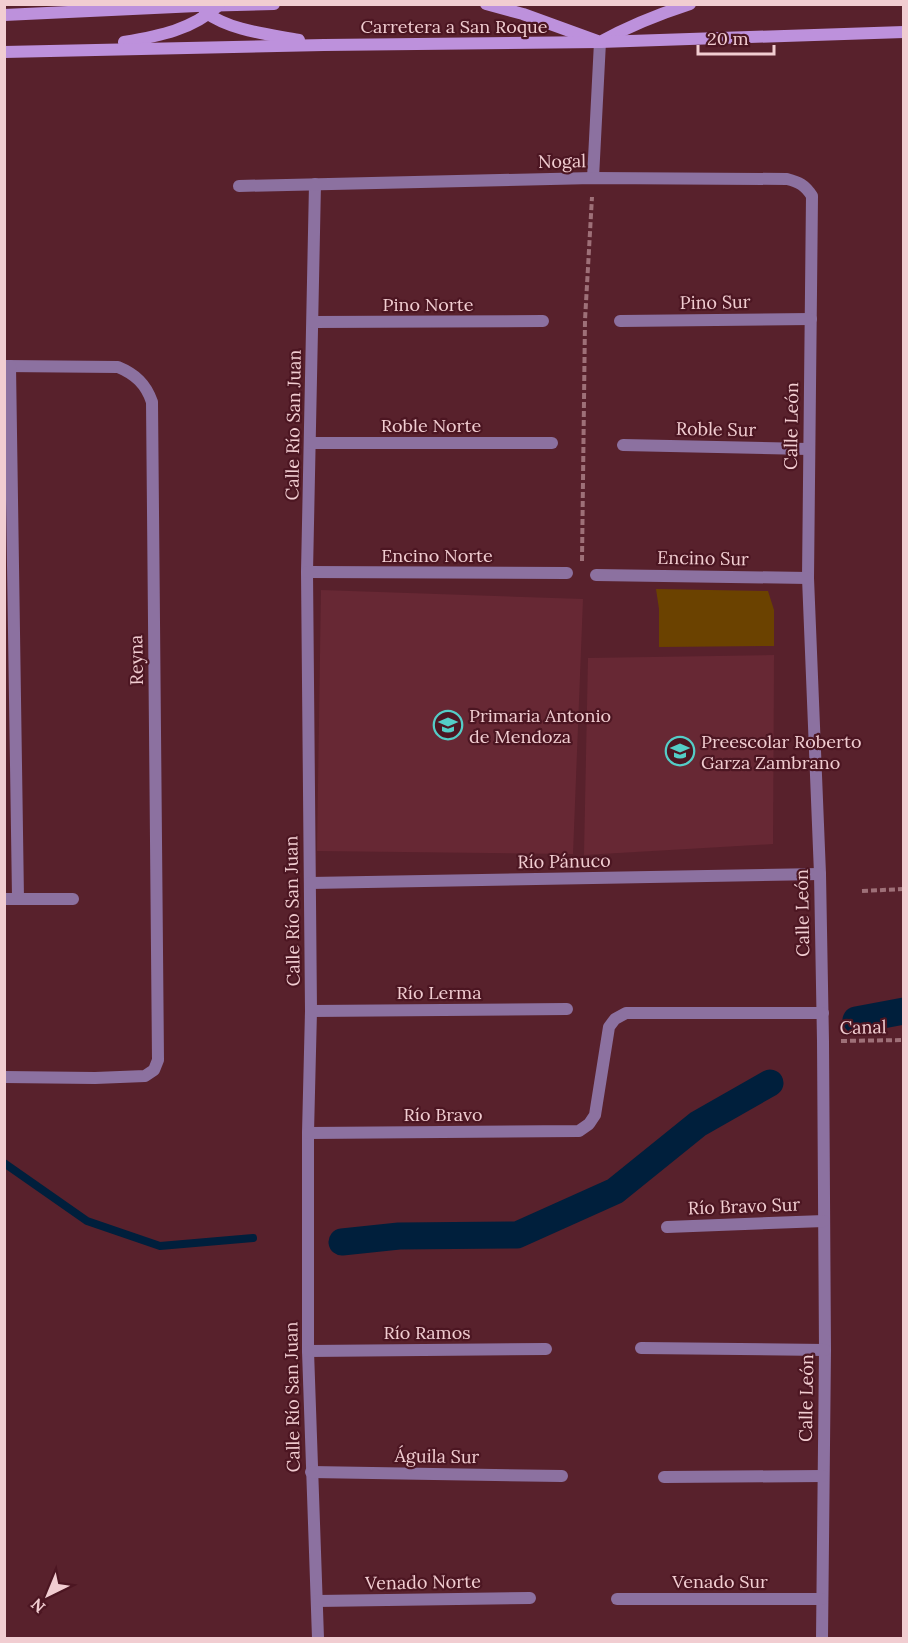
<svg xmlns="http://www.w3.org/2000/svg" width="908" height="1643" font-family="Lora,serif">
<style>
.built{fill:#672834}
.green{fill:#6b4200}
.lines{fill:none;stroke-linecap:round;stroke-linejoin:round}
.stream{stroke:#001f3c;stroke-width:8}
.canal{stroke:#001f3c;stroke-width:27}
.path{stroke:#9e7078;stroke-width:4;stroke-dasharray:6 3;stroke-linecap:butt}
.street{stroke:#8c71a0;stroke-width:12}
.secondary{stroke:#bd91dc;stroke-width:12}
.labels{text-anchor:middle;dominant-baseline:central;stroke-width:4.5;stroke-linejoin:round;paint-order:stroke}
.street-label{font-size:18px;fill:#f1cdd1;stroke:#4c1622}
.poi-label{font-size:18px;fill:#f1cdd1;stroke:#4c1622;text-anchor:start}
</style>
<rect width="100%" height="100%" fill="#58212c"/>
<g class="built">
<polygon points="321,590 583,599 573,854 317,851"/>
<polygon points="774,655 773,844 584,855 588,658"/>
</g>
<polygon class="green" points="656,589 768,591 774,610 774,646 659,647 659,609"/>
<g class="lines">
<polyline class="stream" points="4,1163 87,1221 160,1246 253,1238"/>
<g class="canal">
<polyline points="856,1020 904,1011"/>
<polyline points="342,1242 399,1236 517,1235 615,1191 698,1124 770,1083"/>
</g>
<g class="path">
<polyline points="582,561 585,320 592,197"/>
<polyline points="862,891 904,889"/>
<polyline points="841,1041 904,1040"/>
</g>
<g class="street">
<polyline points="593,178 600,42"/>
<polyline points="315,184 307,572 311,1011 308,1133 308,1351 318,1638"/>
<path d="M239,186L593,178L787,179C799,182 805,185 812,196L808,578L820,874L823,1041L825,1350L822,1638"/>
<polyline points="620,321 811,319"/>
<polyline points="313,322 543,321"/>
<path d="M4,366L118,367C135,374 146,384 152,402L158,1060L154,1070L145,1076L95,1078L4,1077"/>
<polyline points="10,366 18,898"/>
<polyline points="310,443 552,443"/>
<polyline points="623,445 808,449"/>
<polyline points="307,572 567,573"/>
<polyline points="596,575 808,578"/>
<polyline points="310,883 820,874"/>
<polyline points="4,899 73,899"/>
<polyline points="311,1011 567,1009"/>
<polyline points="308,1133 579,1131 589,1124 595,1115 609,1027 615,1019 626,1013 823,1013"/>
<polyline points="667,1227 824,1221"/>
<polyline points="641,1348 825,1350"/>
<polyline points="308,1351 546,1349"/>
<polyline points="311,1472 562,1476"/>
<polyline points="664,1477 823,1476"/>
<polyline points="617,1599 822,1599"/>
<polyline points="317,1601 530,1598"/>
</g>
<g class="secondary">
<path d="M486,4L523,14L600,42C629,26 659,14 690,4"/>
<path d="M205,12C231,31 268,34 299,40"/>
<polyline points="4,15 197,6 274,4"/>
<path d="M124,42C159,36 192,30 219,5"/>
<polyline points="4,52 324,45 600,42 904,32"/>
</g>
</g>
<defs>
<g id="school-ring" transform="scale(1.5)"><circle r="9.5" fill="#4c1622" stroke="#54cdc7" stroke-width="1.5"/><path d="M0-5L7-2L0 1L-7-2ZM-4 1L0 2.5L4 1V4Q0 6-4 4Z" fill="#54cdc7"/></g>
</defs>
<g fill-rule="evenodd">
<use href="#school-ring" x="448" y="725"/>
<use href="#school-ring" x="680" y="751"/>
</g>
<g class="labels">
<g class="street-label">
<text x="454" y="26">Carretera a San Roque</text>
<text transform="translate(562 161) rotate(-1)">Nogal</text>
<text transform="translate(715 302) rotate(-1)">Pino Sur</text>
<text x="428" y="304">Pino Norte</text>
<text transform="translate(293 425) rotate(-89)">Calle Río San Juan</text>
<text x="431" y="425">Roble Norte</text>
<text transform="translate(791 426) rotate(-89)">Calle León</text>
<text transform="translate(716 429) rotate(1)">Roble Sur</text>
<text x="437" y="555">Encino Norte</text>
<text transform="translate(703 558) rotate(1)">Encino Sur</text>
<text transform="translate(136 660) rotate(-91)">Reyna</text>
<text transform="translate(564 861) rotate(-1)">Río Pánuco</text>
<text transform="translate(292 911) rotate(-91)">Calle Río San Juan</text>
<text transform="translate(802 913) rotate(-91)">Calle León</text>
<text x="439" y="992">Río Lerma</text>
<text transform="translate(863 1027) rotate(-1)">Canal</text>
<text x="443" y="1114">Río Bravo</text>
<text transform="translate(744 1206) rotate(-2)">Río Bravo Sur</text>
<text x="427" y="1332">Río Ramos</text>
<text transform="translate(292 1397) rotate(-91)">Calle Río San Juan</text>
<text transform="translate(806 1398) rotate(-89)">Calle León</text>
<text transform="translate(437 1456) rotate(1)">Águila Sur</text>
<text x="720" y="1581">Venado Sur</text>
<text transform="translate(423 1582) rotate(-1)">Venado Norte</text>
</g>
<g class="poi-label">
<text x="469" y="715">Primaria Antonio<tspan x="469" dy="21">de Mendoza</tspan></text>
<text x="701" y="741">Preescolar Roberto<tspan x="701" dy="21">Garza Zambrano</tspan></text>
</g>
</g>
<rect width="908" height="1643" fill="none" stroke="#f1cdd1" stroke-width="12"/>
<g transform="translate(48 1595) rotate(223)" stroke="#4c1622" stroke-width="4.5" paint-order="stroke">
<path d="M0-4.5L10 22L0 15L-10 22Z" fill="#f1cdd1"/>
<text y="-9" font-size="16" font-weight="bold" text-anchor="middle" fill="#f1cdd1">N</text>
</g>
<path d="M698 45v9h76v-9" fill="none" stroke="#f1cdd1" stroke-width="3"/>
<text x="707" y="45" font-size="18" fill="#f1cdd1" stroke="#4c1622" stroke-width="4.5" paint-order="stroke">20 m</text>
</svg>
